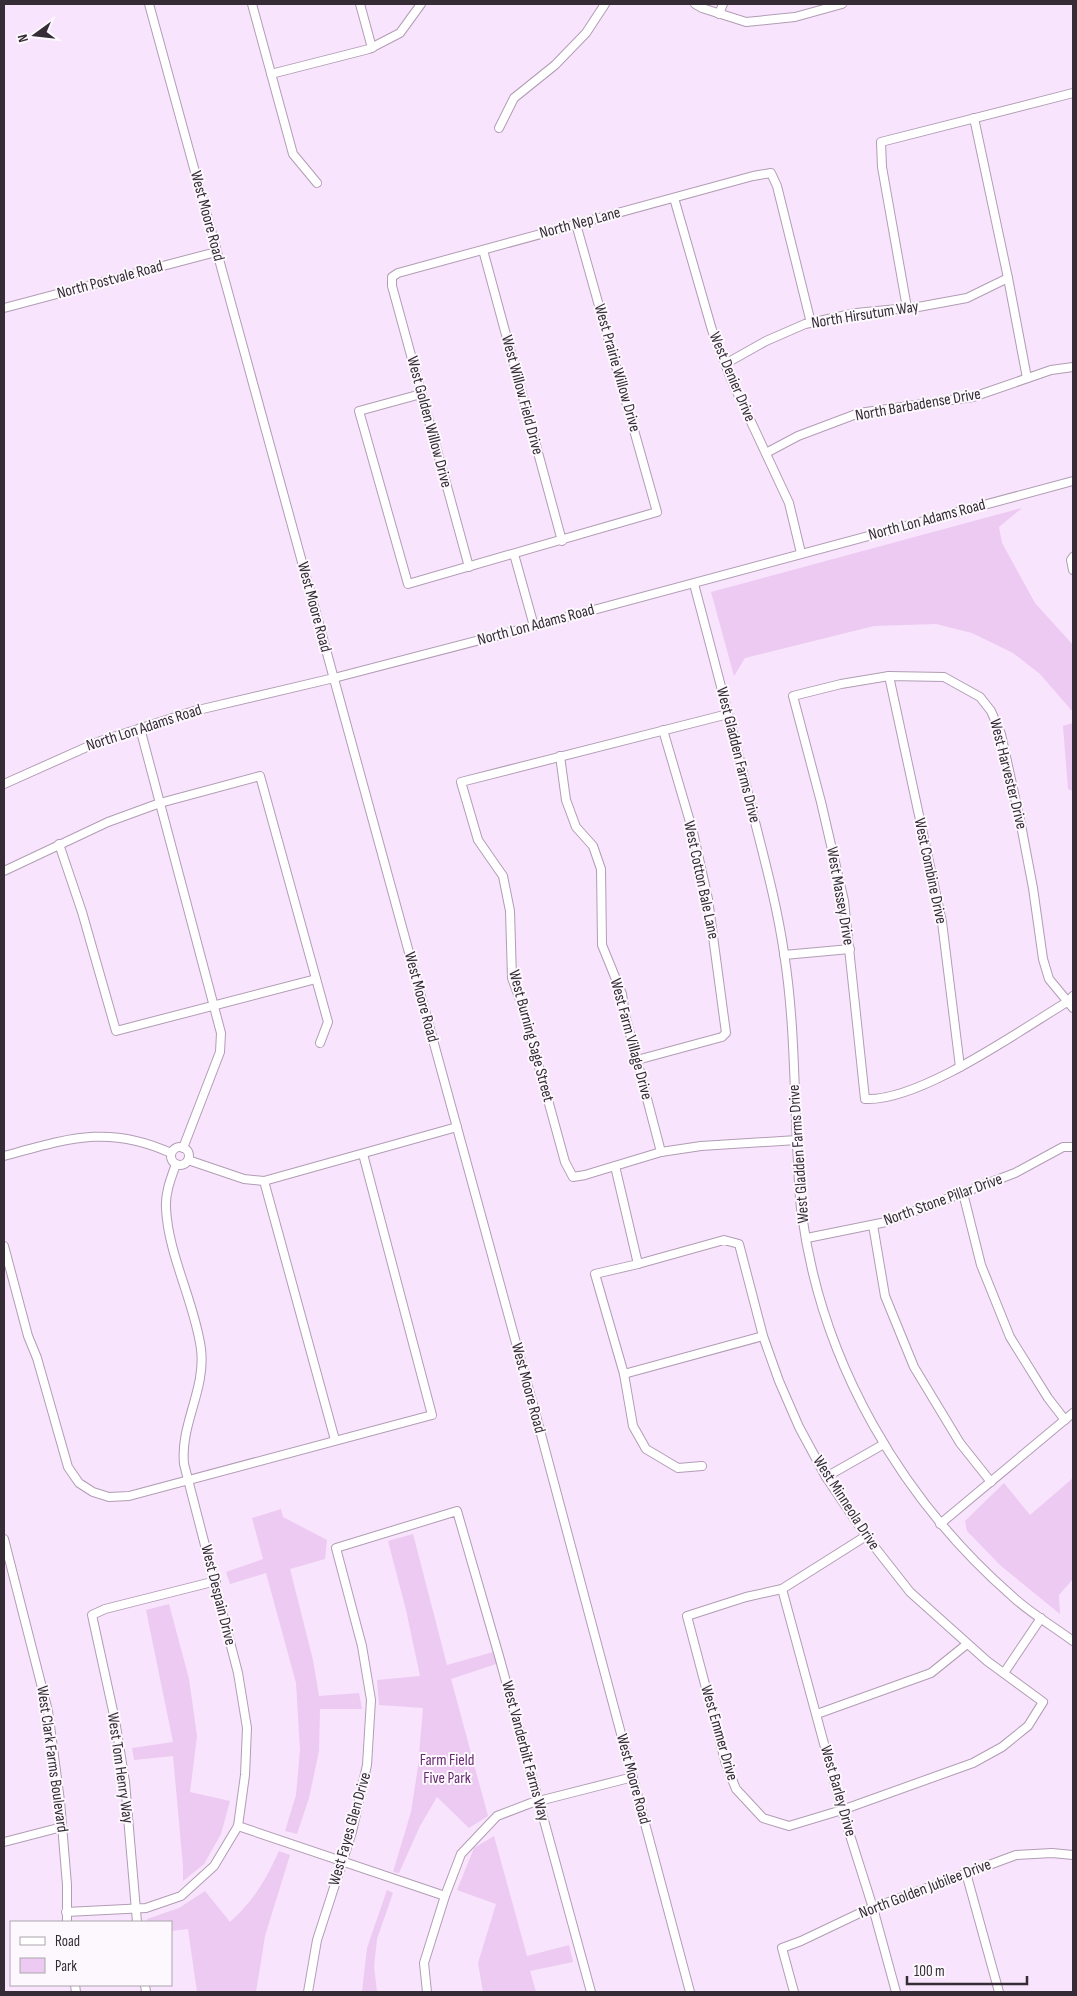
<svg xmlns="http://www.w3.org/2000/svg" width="1077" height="1996" font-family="'Sofia Sans Condensed',sans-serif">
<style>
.green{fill:#eccaf2}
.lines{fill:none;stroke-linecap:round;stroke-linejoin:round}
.minor-casing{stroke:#b19db4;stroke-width:10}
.minor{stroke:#fff;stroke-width:8}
.labels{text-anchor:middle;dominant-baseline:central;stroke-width:4;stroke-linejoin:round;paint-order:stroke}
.street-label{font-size:16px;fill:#352c36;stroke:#fcf8fd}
.park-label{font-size:16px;fill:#662a71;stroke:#fcf8fd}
</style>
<rect width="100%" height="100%" fill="#f9e4fd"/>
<g class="green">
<polygon points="1022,508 999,527 1002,543 1035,603 1073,645 1073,712 1040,674 1013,653 972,633 936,624 874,626 745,658 734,676 711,592"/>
<polygon points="1073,723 1073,791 1068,789 1063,726"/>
<polygon points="1073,1478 1073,1579 1059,1595 1060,1614 1001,1566 967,1531 965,1521 1004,1483 1030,1515"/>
<polygon points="281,1509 283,1517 327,1540 325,1559 290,1569 313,1660 319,1696 359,1693 362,1709 320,1709 319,1751 309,1798 297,1834 285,1831 296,1795 300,1750 296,1683 266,1573 230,1584 226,1572 263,1559 252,1518"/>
<polygon points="413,1534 447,1665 493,1652 496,1664 451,1679 488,1816 469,1828 437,1797 420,1826 399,1873 393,1872 411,1812 418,1767 423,1708 379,1705 377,1680 420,1676 406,1610 388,1541"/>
<polygon points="169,1604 189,1679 197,1736 190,1792 230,1801 221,1834 204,1864 183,1881 183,1866 173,1756 134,1760 132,1748 173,1742 146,1610"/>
<polygon points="494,1836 527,1956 569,1945 573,1962 530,1971 536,1992 483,1992 478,1963 496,1904 457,1890 474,1848"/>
<path d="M279,1851L290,1855L265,1936L256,1992H197L188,1929L171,1931V1922H147V1919L179,1908L205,1891L230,1922C255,1899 265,1881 279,1851Z"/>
<polygon points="387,1890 393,1893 377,1939 374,1966 377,1992 362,1992 367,1948"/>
</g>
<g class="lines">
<g class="minor-casing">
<g id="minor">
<polyline points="149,4 538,1423 690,1992"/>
<polyline points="252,4 293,154 317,183"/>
<polyline points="360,4 372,48"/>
<polyline points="695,4 702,8 746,22 795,17 842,4"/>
<polyline points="719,14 723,4"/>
<polyline points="271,74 369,49 400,33 421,4"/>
<polyline points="974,118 1008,278 1027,378"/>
<polyline points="499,128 514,98 555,65 586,33 605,4"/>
<polyline points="674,198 712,330 731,379 789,503 801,553"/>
<polyline points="483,250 562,541"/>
<polyline points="4,308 216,252"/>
<polyline points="907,308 882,167 881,142 1073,93"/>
<polyline points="725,364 766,341 805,324 856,313 918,307 967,298 1008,278"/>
<polyline points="421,394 359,411 408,584 657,512 576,224"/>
<polyline points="766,453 798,436 859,413 973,397 1051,370 1073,367"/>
<polyline points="514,554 534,626"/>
<polyline points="1073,557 1071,560 1073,570"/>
<polyline points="469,567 392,286 392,277 398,273 753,176 771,173 777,186 811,323"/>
<path d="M694,584C714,659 734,735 752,810C764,858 777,905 784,953C795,1022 794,1093 798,1163C799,1180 799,1198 802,1215C822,1363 901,1499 1012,1596C1030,1613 1053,1626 1073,1641"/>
<polyline points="889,676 942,922 960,1067"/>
<polyline points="728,714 461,782 478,840 503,876 510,911 512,978 522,1005 565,1162 573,1177 585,1175 661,1152 701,1146 797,1140"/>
<polyline points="140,728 221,1033 220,1052 183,1148"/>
<polyline points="560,756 566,800 576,827 593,846 601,869 602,945 622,994 625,1015 661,1152"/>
<polyline points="4,784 98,742 194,711 334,678 534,626 1073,481"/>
<polyline points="59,844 82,912 116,1031 316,979"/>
<polyline points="4,871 108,822 160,803 260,776 328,1022 320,1043"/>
<polyline points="784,955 850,949"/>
<path d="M1073,996L1067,1002C1019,1031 919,1102 865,1099L844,901L821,802L793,696L841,684L889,676L944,677L980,697L991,711L1001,734L1021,825L1033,888L1043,959L1049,979L1073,1008"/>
<polyline points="637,1060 722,1037 726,1033 708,899 693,832 663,730"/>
<circle cx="180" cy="1156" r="9"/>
<path d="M4,1156C67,1139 108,1124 171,1153"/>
<polyline points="188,1160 244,1179 264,1181 457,1127"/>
<polyline points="615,1166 638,1264"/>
<polyline points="264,1181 335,1440"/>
<polyline points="963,1193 981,1265 1010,1337 1048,1398 1065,1420"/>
<polyline points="873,1225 885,1296 914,1367 960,1443 991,1482"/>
<polyline points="807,1238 886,1222 1015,1173 1063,1147 1073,1147"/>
<polyline points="4,1246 28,1336 37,1358 68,1467 79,1483 93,1492 109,1497 129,1496 432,1415 363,1154"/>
<polyline points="624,1374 763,1336"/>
<polyline points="702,1466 678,1468 646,1449 633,1426 624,1374 595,1274 638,1264 724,1240 739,1244 763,1336 779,1381 799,1427 826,1477 866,1536 910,1592 987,1661 1043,1702 1028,1726 1002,1747 973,1763 842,1810 789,1826 763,1818 736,1789 726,1764 687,1616 746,1597 782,1589 866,1536"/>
<polyline points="826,1477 884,1444"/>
<polyline points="940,1524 1073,1413"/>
<polyline points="4,1539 48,1711 60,1801 67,1885 67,1922"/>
<polyline points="782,1589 842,1810 873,1908 896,1992"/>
<polyline points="1004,1673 1041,1618"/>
<polyline points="817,1714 931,1673 967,1644"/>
<polyline points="238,1826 445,1896"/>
<polyline points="4,1842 62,1827"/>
<polyline points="966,1873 999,1992"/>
<path d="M66,1912L146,1908L181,1896L214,1866L238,1826L245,1775L247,1728L238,1673L184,1464C180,1424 206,1390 201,1349C195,1303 168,1255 166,1208C165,1193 171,1178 176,1164"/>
<polyline points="137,1922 125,1782 115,1720 92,1615 105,1609 216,1581"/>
<polyline points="75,1985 76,1992"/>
<polyline points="145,1985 146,1992"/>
<polyline points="308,1992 317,1940 352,1832 367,1765 371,1700 362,1646 336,1548 457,1511 499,1656 591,1992"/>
<polyline points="427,1992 424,1963 445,1896 461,1854 497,1816 531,1803 633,1777"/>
<polyline points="794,1992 782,1948 801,1941 862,1912 1016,1855 1052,1853 1073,1855"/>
</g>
</g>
<use href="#minor" class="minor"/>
</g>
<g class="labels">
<g class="street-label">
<text transform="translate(207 216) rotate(75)">West Moore Road</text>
<text transform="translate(580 223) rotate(-15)">North Nep Lane</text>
<text transform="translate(110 280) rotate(-15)">North Postvale Road</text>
<text transform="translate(865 315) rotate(-9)">North Hirsutum Way</text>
<text transform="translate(617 368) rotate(74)">West Prairie Willow Drive</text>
<text transform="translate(732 377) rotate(67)">West Denier Drive</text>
<text transform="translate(522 395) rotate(75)">West Willow Field Drive</text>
<text transform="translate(918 405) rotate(-10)">North Barbadense Drive</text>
<text transform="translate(429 422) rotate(75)">West Golden Willow Drive</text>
<text transform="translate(927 520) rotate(-15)">North Lon Adams Road</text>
<text transform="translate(314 607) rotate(75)">West Moore Road</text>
<text transform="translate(536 625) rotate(-15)">North Lon Adams Road</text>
<text transform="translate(144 728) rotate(-18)">North Lon Adams Road</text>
<text transform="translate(738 755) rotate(76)">West Gladden Farms Drive</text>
<text transform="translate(1008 774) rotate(76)">West Harvester Drive</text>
<text transform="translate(930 871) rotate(78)">West Combine Drive</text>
<text transform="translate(701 880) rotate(78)">West Cotton Bale Lane</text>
<text transform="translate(840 896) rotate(80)">West Massey Drive</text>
<text transform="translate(421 997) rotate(75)">West Moore Road</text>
<text transform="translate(531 1036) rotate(75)">West Burning Sage Street</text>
<text transform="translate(631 1039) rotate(75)">West Farm Village Drive</text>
<text transform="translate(799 1154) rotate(-94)">West Gladden Farms Drive</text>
<text transform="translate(943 1200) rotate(-20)">North Stone Pillar Drive</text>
<text transform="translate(528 1388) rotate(75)">West Moore Road</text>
<text transform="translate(846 1503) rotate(57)">West Minneola Drive</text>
<text transform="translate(218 1595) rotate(76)">West Despain Drive</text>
<text transform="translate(719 1733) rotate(74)">West Emmer Drive</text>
<text transform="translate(525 1751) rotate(75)">West Vanderbilt Farms Way</text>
<text transform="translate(52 1759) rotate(82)">West Clark Farms Boulevard</text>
<text transform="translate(120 1768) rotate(82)">West Tom Henry Way</text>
<text transform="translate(633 1779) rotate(75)">West Moore Road</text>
<text transform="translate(838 1791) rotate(74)">West Barley Drive</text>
<text transform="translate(350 1829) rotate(-74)">West Fayes Glen Drive</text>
<text transform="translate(925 1889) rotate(-21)">North Golden Jubilee Drive</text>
</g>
<g class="park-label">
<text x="447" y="1760">Farm Field<tspan x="447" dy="18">Five Park</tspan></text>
</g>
</g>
<rect width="1077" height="1996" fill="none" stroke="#352c36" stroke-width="10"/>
<rect x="10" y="1921" width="162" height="65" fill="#fcf8fd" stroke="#aca6ad"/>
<rect x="20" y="1937" width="25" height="8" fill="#ffffff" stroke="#aca6ad"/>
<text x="55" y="1946" font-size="15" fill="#352c36">Road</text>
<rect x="20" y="1958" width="25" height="15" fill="#eccaf2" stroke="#aca6ad"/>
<text x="55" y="1971" font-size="15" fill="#352c36">Park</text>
<g transform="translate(35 35) rotate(255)" stroke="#fcf8fd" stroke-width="4" paint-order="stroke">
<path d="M0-4L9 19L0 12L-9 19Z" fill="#352c36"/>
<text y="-8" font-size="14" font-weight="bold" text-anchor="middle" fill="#352c36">N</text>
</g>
<path d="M907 1976v8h120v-8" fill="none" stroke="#352c36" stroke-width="2.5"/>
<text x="914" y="1976" font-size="15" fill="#352c36" stroke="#fcf8fd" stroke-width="4" paint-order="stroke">100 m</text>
</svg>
